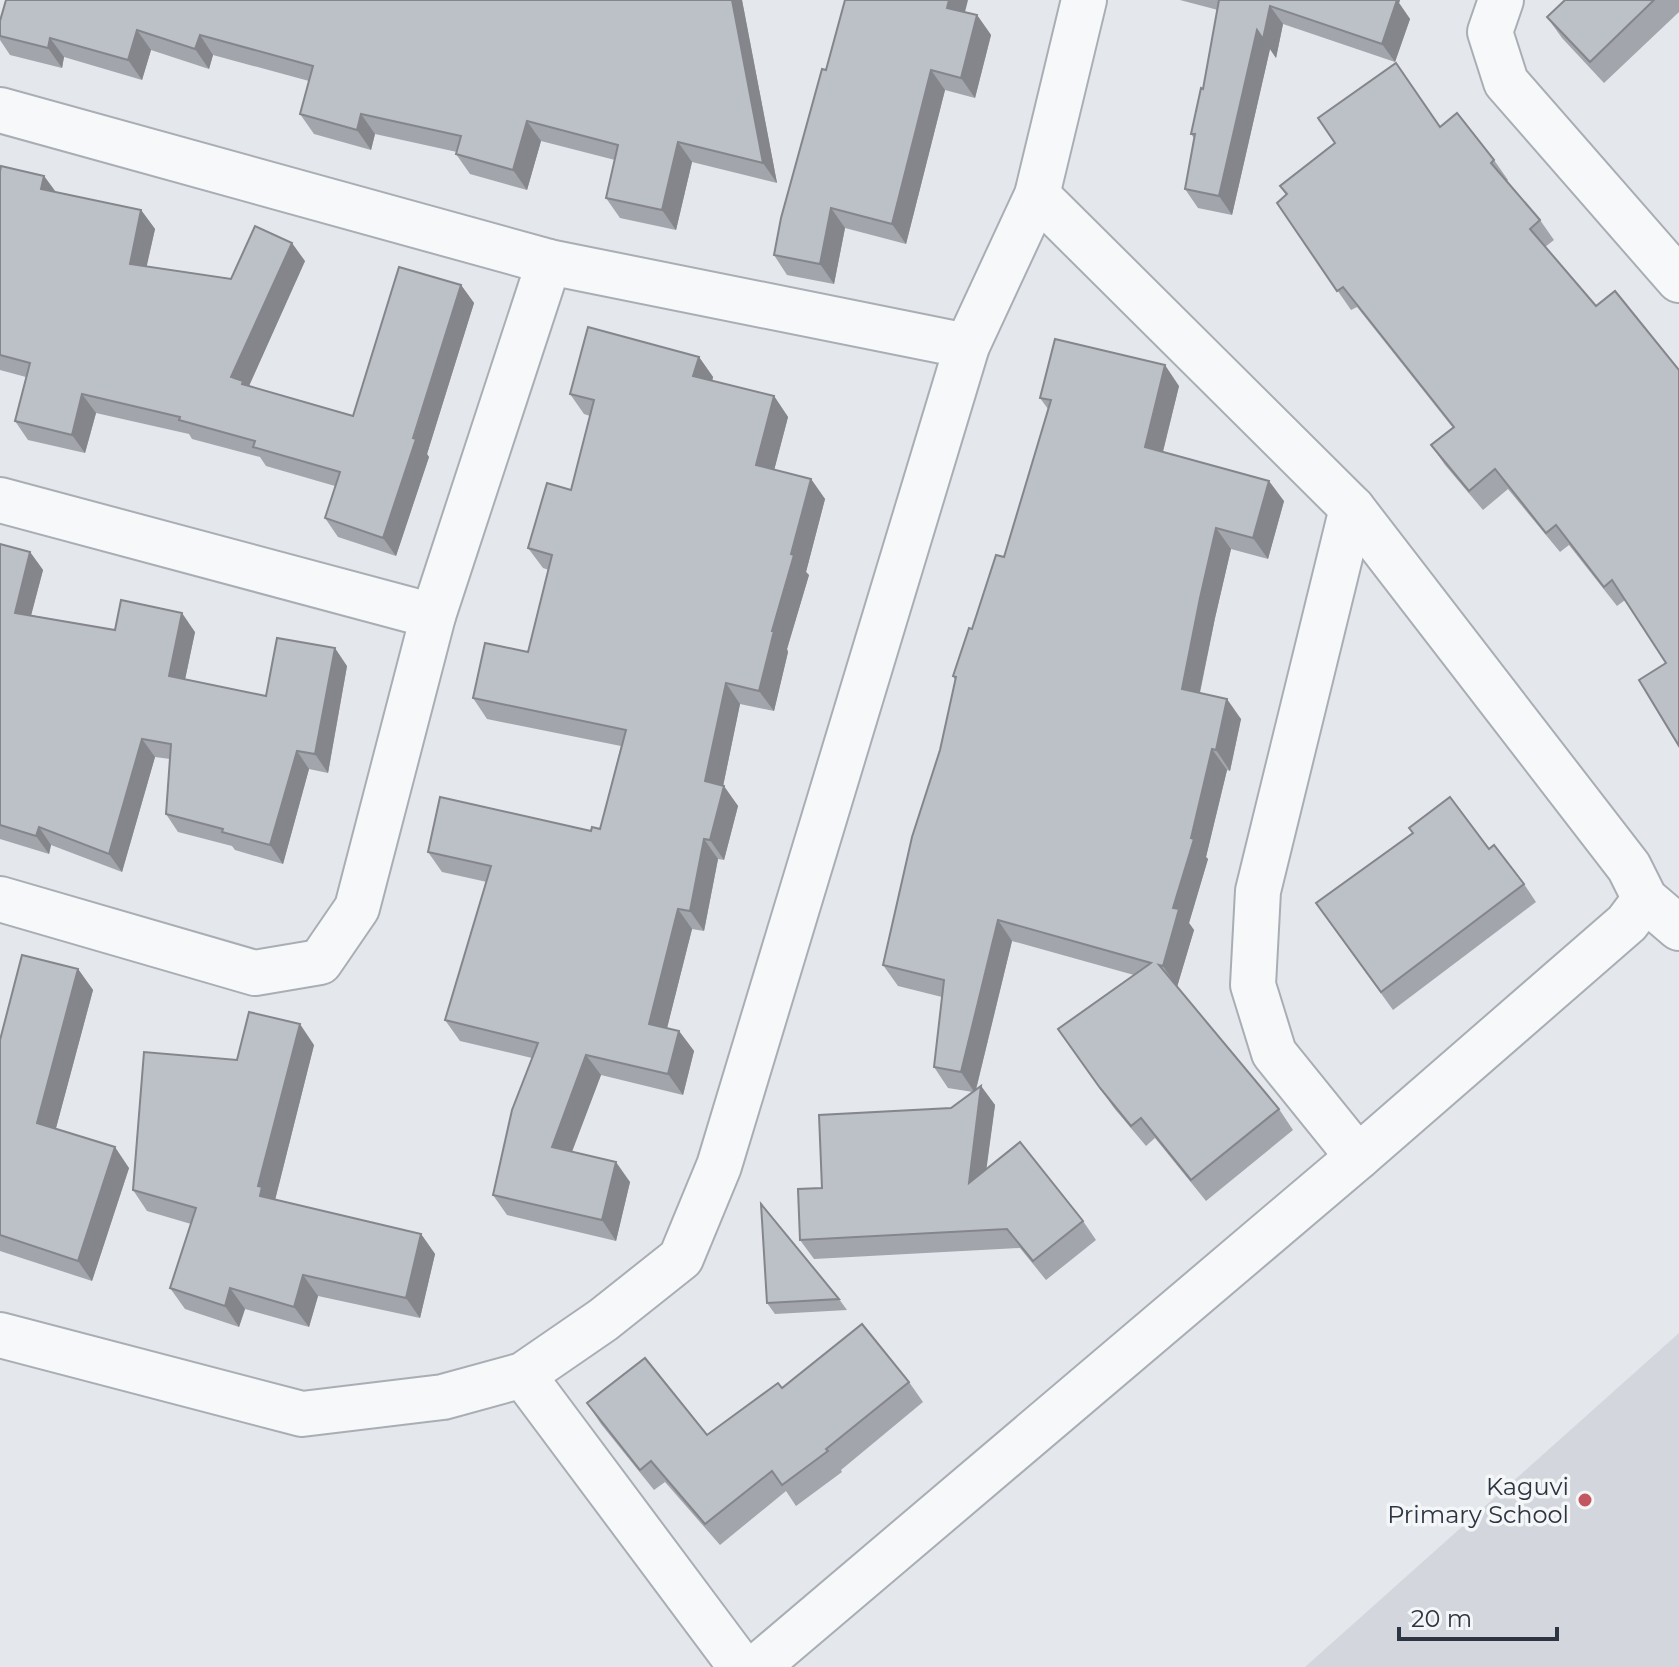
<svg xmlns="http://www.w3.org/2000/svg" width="1679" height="1667" font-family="Montserrat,sans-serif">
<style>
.built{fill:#d3d6dd}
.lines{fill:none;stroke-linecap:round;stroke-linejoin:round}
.minor-casing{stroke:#a9aeb5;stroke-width:48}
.minor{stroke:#f7f8f9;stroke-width:44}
.wall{fill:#a2a5ab}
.shaded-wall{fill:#84868b}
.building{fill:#bcc0c7;stroke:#84868b;stroke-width:2}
.poi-dot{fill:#c35761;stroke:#f4f6f8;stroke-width:3}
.labels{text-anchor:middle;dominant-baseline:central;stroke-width:7;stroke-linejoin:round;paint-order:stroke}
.poi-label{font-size:24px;fill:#2d3442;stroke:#f4f6f8;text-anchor:end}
</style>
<rect width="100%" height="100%" fill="#e4e7eb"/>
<polygon class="built" points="1679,1333 1679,1667 1305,1667"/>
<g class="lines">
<g class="minor-casing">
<g id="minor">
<polyline points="1501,0 1490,32 1506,82 1679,280"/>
<polyline points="0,110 549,262 967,346"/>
<polyline points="1037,195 1352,508 1629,867 1645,899 1679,928"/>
<polyline points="0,500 433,616"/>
<polyline points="1352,508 1258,891 1253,985 1274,1053 1358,1157"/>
<polyline points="0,899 255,973 320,962 357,908 433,616 549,262"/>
<polyline points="0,1335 302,1414 443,1397 523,1375 603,1320 681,1258 719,1166 967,346 1037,195 1084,0"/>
<polyline points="523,1375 741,1667"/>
<polyline points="757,1667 1358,1157 1627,923 1645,899"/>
</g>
</g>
<use href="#minor" class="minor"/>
</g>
<g class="wall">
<polygon points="6,0 742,0 777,183 692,162 676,230 620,218 606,198 615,160 541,141 527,190 470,174 456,154 457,152 375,134 371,150 314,134 300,114 309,81 213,55 209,69 151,50 142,80 64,57 62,68 10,55 0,40 0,21"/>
<polygon points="1180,0 1400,0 1399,3 1410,19 1395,62 1283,24 1276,58 1270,49 1232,215 1198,208 1185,189 1194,138 1191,134 1203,89 1218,10"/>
<polygon points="1565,0 1679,0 1679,12 1604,83 1562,38 1547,17"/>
<polygon points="965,12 977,15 991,35 975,98 945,90 906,244 845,228 834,284 787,275 774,255 826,70"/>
<polygon points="1440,127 1494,160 1508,180 1507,181 1540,220 1554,240 1545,247 1666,663 1625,600 1617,606 1569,545 1560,552 1508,489 1483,510 1445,465 1431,445 1453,428 1357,307 1351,310 1277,203 1286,195 1280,186"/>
<polygon points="0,171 44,176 56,192 141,210 155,229 146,267 231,279 305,261 249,386 353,416 461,285 474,303 427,454 429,457 396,556 338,537 325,518 335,486 266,466 260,457 192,439 189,434 96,413 85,453 28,440 15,421 26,377 0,370"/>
<polygon points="699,357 713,377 712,381 774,396 788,417 774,470 811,479 825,499 806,572 809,575 787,649 788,652 774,711 740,704 723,786 738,806 724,860 718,859 704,931 692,929 667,1028 679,1031 694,1051 683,1095 601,1075 572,1152 630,1182 616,1241 507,1215 493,1195 532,1058 460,1041 445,1020 487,882 442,872 428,852 591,831 600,829 621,746 487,719 473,698 528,652 549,570 543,568 528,548 571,490 590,416 584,414 570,394"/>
<polygon points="1179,386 1163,452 1284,501 1268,559 1231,549 1215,618 1200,693 1241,719 1230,771 1227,770 1206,857 1208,859 1189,923 1194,930 1177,987 1279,1109 1293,1130 1206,1201 1155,1138 1146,1146 1114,1108 1058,1029 1134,975 1012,941 976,1090 981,1086 995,1105 986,1169 1083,1221 1096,1240 1046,1280 1020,1248 814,1259 800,1240 822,1188 951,1108 973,1092 948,1088 934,1067 942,997 898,986 883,965 940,750 955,680 953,676 972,629 1004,557 1048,409 1040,398"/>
<polygon points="0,544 30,552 43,570 31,615 115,630 195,632 185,679 266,696 347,666 328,773 309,769 283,864 235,850 232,846 178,832 166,814 170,759 155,757 122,872 51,845 49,854 0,839"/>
<polygon points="1489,849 1524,884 1536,902 1393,1010 1316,903"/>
<polygon points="78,969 93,990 56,1128 129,1168 92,1281 0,1251 0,1040"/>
<polygon points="314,1045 275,1200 421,1234 435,1254 420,1318 318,1296 309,1327 245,1309 239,1327 185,1309 170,1288 191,1224 147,1211 133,1190 237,1060"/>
<polygon points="839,1299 847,1310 775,1314 767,1303"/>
<polygon points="909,1382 923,1402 841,1470 842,1472 796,1506 786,1491 720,1545 665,1482 654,1490 601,1424 587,1403 707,1435 782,1388"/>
</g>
<g class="shaded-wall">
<polygon points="732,0 742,0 777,183 763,163"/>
<polygon points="949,0 968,0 961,28 947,8"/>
<polygon points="1387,0 1400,0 1399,3 1410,19 1395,62 1382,44"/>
<polygon points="1270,6 1283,24 1276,58 1270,49 1232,215 1219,196 1257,30"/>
<polygon points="977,15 991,35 975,98 961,78"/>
<polygon points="137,30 151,50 142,80 128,60"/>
<polygon points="200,35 213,55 209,69 195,49"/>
<polygon points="50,38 64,57 62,68 48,48"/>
<polygon points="931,70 945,90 906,244 892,224"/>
<polygon points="361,114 375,134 371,150 357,130"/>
<polygon points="527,121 541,141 527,190 513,170"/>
<polygon points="678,142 692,162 676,230 662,210"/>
<polygon points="44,176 57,194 41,189"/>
<polygon points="831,208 845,228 834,284 820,264"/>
<polygon points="141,210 155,229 143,283 130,264"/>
<polygon points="292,243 305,261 248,388 231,377"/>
<polygon points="461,285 474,303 427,454 429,457 396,556 383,538"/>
<polygon points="699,357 713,377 708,397 693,376"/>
<polygon points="1165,365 1179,386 1159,467 1145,447"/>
<polygon points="82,394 96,413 85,453 72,435"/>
<polygon points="774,396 788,417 770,486 756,465"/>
<polygon points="811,479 825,499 806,572 809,575 787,649 788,652 774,711 759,691 772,631"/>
<polygon points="1269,481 1284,501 1268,559 1253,538"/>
<polygon points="1216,528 1231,549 1215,618 1196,710 1182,689 1200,598"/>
<polygon points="30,552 43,570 27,631 15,613"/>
<polygon points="182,613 195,632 182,694 169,676"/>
<polygon points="335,648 347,666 328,773 315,754"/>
<polygon points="726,683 740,704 720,801 705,781"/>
<polygon points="1227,699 1241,719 1230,771 1216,750"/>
<polygon points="142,739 155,757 122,872 109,854"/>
<polygon points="1212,749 1227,770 1206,857 1208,859 1189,923 1194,930 1177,987 1163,966 1173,908"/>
<polygon points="297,751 309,769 283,864 270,845"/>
<polygon points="724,786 738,806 724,860 710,840"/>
<polygon points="39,827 51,845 49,854 36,836"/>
<polygon points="704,839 718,859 704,931 690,911"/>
<polygon points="678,909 692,929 663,1044 649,1024"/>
<polygon points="998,920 1012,941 975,1093 961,1072"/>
<polygon points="78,969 93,990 52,1143 37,1123"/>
<polygon points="300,1024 314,1045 274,1204 260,1196 258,1186"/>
<polygon points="679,1031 694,1051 683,1095 668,1074"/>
<polygon points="586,1055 601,1075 566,1167 552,1147"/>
<polygon points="981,1086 995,1105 982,1202 969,1183"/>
<polygon points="115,1147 129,1168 92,1281 78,1261"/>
<polygon points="616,1162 630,1182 616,1241 602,1220"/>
<polygon points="421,1234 435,1254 420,1318 406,1298"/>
<polygon points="303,1275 318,1296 309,1327 294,1307"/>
<polygon points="230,1288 245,1309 239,1327 225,1306"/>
</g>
<g class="building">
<polygon points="6,0 732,0 763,163 678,142 662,210 606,198 618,145 527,121 513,170 456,154 461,136 361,114 357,130 300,114 313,66 200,35 195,49 137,30 128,60 50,38 48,48 0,36 0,21"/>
<polygon points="845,0 949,0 947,8 977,15 961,78 931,70 892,224 831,208 820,264 774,255 781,218 822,69 826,70"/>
<polygon points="1219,0 1397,0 1382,44 1270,6 1263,39 1257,30 1219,196 1185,189 1195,134 1191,134 1201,88 1203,89"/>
<polygon points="1565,0 1654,0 1590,62 1547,17"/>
<polygon points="1396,63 1440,127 1457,113 1494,160 1491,163 1540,220 1530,229 1596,306 1615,291 1679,370 1679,746 1639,680 1666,663 1612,580 1604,587 1556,525 1546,533 1495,469 1469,491 1431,445 1454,427 1343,287 1337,291 1277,203 1287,194 1280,186 1335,143 1318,118"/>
<polygon points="1,166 44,176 41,189 141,210 130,264 231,279 255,226 292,243 231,377 243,381 242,384 353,416 399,267 461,285 413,438 416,439 383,538 325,518 340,472 253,447 255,441 179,420 180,417 82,394 72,435 15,421 30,363 0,355 0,171"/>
<polygon points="588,327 699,357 693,376 774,396 756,465 811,479 791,554 794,555 772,631 774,631 759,691 726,683 705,781 724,786 710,840 704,839 690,911 678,909 649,1024 679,1031 668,1074 586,1055 552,1147 616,1162 602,1220 493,1195 512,1110 538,1043 445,1020 491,866 428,852 440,797 591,831 592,827 600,829 626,730 473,698 485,643 528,652 552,555 528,548 547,483 571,490 594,400 570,394"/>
<polygon points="1055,339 1165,365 1145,447 1269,481 1253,538 1216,528 1200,598 1182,689 1227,699 1216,750 1212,749 1191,838 1194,839 1173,908 1179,909 1163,966 1159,965 1279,1109 1191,1180 1141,1118 1131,1126 1100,1088 1058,1029 1151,963 998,920 961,1072 934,1067 944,980 883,965 912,837 940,750 956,677 953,676 969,628 972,629 996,555 1004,557 1051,400 1040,398"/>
<polygon points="0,544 30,552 15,613 115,630 121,600 182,613 169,676 266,696 277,638 335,648 315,754 297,751 270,845 222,832 223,829 166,814 171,744 142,739 109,854 39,827 36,836 0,825"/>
<polygon points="1450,797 1489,849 1494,845 1524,884 1381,992 1316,903 1413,833 1409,828"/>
<polygon points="22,955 78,969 37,1123 115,1147 78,1261 0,1235 0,1040"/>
<polygon points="249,1012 300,1024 258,1186 262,1187 260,1196 421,1234 406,1298 303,1275 294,1307 230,1288 225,1306 170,1288 196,1208 133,1190 144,1052 237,1060"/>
<polygon points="981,1086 969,1183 1020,1142 1083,1221 1033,1261 1007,1229 800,1240 798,1189 822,1188 819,1115 951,1108"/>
<polygon points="761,1204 839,1299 767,1303"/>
<polygon points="862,1324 909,1382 826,1449 828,1451 782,1485 772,1471 705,1524 651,1461 640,1470 587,1403 645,1358 707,1435 778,1383 782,1388"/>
</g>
<circle class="poi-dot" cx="1585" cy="1500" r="8"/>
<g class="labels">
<g class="poi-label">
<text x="1569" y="1486">Kaguvi<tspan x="1569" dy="28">Primary School</tspan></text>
</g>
</g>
<path d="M1399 1627v12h158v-12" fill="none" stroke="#2d3442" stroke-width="4"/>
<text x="1411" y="1627" font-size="24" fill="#2d3442" stroke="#f4f6f8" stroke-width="6" paint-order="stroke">20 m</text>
</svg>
